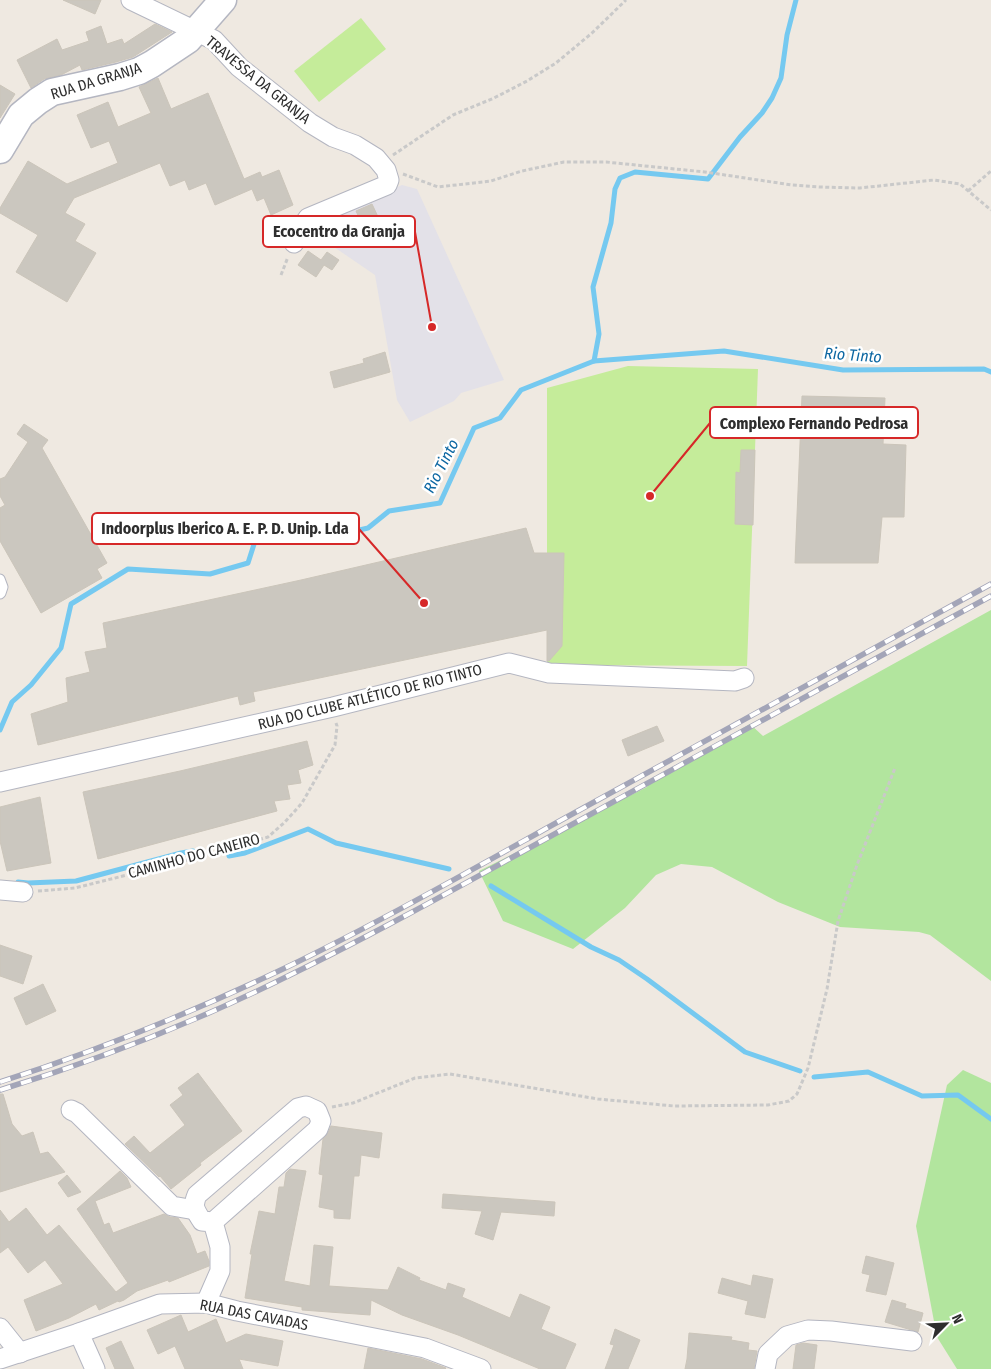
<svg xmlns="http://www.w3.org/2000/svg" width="991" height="1369" font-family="'Fira Sans Condensed',sans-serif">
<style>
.industrial{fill:#e3e1e8}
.green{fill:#b2e59e}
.pitch{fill:#c5ec9a}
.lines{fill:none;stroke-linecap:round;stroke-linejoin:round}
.stream{stroke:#75c9f0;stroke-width:5}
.building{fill:#cbc7bf;stroke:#cbc5ba}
.lane-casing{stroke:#b4b6c1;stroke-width:11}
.street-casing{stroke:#b4b6c1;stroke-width:21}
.secondary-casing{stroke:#b4b6c1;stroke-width:29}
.path{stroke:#c9c9c9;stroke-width:3;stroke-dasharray:4 2.5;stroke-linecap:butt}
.lane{stroke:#fff;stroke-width:9}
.street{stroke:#fff;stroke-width:19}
.secondary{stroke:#fff;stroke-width:26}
.rail-casing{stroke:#a3a5b8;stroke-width:5.5}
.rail{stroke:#fff;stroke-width:4;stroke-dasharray:11;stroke-linecap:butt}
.labels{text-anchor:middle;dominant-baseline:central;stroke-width:5;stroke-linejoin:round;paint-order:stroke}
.street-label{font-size:15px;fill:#2e2e2e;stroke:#fff}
.water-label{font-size:16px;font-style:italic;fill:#0d67a2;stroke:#fff}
.leader{fill:none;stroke:#d62828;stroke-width:2}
.callout-dot{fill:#d62828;stroke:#fff;stroke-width:2}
.callout{fill:#fff;stroke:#d62828;stroke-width:2}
.callout-label{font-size:16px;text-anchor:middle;font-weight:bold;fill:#2e2e2e}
</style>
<rect width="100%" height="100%" fill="#efe9e1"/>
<polygon class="industrial" points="402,185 417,189 504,380 461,393 454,401 410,422 397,400 375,275 334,247 323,220"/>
<g class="green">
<polygon points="991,610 991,981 930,935 919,932 840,927 778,902 712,867 681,864 656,875 625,908 573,949 503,921 479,871 647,787 649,783 750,724 763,736"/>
<polygon points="963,1070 991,1083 991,1369 957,1369 937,1337 916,1226 947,1085"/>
</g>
<g class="pitch">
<polygon points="361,18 386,49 319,102 294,71"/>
<polygon points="628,366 758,369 747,666 547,665 547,388"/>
</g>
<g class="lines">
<g class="stream">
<polyline points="594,361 599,334 593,287 611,223 615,189 620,178 635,172 708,179 740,137 762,113 772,98 781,78 787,35 796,0"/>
<polyline points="0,730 12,702 31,685 61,648 71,604 128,569 210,574 248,563 256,538 312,541 368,528 389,511 440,503 474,428 500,418 521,390 594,361 724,351 843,370 984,369 991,372"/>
<polyline points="229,856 245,853 308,829 336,843 449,869"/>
<polyline points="18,882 28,883 76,881 181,853 193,851"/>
<polyline points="491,886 591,947 619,960 647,979 745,1052 800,1071"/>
<polyline points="814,1077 868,1072 922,1096 958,1095 991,1119"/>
</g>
</g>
<g class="building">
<polygon points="63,0 101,0 95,14"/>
<polygon points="155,24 172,32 133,57 116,62 82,70 80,65 61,75 44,79 31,88 17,60 57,39 62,50 89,41 86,32 101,26 107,44 122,39 124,44"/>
<polygon points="158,78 171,109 208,93 244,179 260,172 262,177 279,170 293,205 271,215 264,198 257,201 252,189 215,205 206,183 189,190 185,180 170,186 160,163 74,198 65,213 85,224 75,241 96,253 67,302 16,272 38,235 0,213 0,208 28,161 67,184 118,163 109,141 91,148 77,115 108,102 118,127 151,113 139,87"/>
<polygon points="0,85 15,94 0,118"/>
<polygon points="372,204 379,219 363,226 356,211"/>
<polygon points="308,251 321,260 327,252 339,260 332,270 324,265 316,277 298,265"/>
<polygon points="385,352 390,372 334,388 330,372 364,363 363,359"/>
<polygon points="802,396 885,398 883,444 906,445 904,517 882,517 878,563 795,563"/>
<polygon points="24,424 48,440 42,448 107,563 97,569 102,578 41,613 0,541 0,508 5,505 0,496 0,479 5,477 28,442 17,434"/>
<polygon points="741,450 755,450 753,525 735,524 736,472 740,473"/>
<polygon points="526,528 534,553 564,553 562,646 549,661 547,661 547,630 253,692 255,701 240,705 238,696 38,745 31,714 68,702 66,678 90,672 85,652 107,648 103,623 301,580"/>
<polygon points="657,726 664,741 628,756 622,740"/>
<polygon points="307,741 313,765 298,770 301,783 287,785 290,799 274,801 277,811 98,859 83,792 180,771"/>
<polygon points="40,797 51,863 7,871 0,841 0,807"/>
<polygon points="0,945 32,956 23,984 0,976"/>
<polygon points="43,984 56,1011 26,1025 14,998"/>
<polygon points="198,1073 242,1131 200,1163 201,1165 171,1189 160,1176 159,1177 125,1144 134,1136 150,1153 185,1125 170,1105 183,1095 178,1088"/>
<polygon points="0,1094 3,1094 12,1124 22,1136 33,1132 40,1154 48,1152 65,1172 0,1192"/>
<polygon points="331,1126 382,1133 379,1158 361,1155 359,1176 354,1176 350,1219 334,1218 334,1210 319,1207 323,1175 319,1174 323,1139 328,1133"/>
<polygon points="290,1169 306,1171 284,1281 310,1286 314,1245 333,1247 329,1286 388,1290 398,1267 420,1278 419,1280 446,1290 448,1283 465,1289 462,1297 510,1318 520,1294 550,1307 541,1329 576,1344 565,1369 540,1369 458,1335 402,1315 371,1300 370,1315 302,1310 302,1307 245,1298 252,1254 250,1254 259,1211 275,1214 279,1187 284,1187 286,1173"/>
<polygon points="120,1171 127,1178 131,1187 95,1201 104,1225 109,1223 113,1233 164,1214 170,1217 178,1218 190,1235 197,1254 205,1251 209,1261 209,1266 169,1282 168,1280 137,1291 124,1300 119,1302 118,1301 99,1310 96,1304 69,1318 36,1331 24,1300 63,1284 45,1260 28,1273 8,1247 0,1253 0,1210 9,1222 26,1208 47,1235 59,1225 116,1292 128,1283 77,1209"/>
<polygon points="67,1175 81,1192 68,1197 58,1183"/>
<polygon points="443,1194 555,1202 554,1216 501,1212 493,1240 475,1234 482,1211 442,1208"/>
<polygon points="866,1256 894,1263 886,1295 866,1291 870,1275 862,1273"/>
<polygon points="753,1275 773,1279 765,1318 745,1314 748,1301 718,1293 722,1278 751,1286"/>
<polygon points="892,1300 906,1304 905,1308 923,1313 918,1332 885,1322"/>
<polygon points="181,1315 188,1332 216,1319 226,1343 246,1334 283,1341 278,1366 239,1359 243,1369 185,1369 175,1346 158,1354 147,1330"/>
<polygon points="615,1329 640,1340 628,1369 605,1369 614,1345 610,1344"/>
<polygon points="689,1333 732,1337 731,1340 749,1343 748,1350 757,1351 754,1369 685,1369 687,1359"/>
<polygon points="121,1341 134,1369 115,1369 106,1348"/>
<polygon points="803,1343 817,1345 814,1369 793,1369 796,1345"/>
<polygon points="368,1348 422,1359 446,1368 445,1369 364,1369"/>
</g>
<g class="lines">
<g class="lane-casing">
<polyline id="lane" points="0,579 3,587 1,593 0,594"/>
</g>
<g class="street-casing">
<g id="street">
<polyline points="131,0 214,40 239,67 310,123 333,137 355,145 376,158 386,170 389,180 387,185 308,218 303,225 294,243"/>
<polyline points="0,782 333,707 509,663 549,673 735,681 744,678"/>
<polyline points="0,890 23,892"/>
<polyline points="71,1110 77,1113 172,1206 195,1210"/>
<path d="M206,1303L220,1271V1247L213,1222L318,1129L321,1121L317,1111L306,1106L298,1108L197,1195C192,1207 195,1210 202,1221L213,1222"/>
<polyline points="0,1328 20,1353"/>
<polyline points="79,1333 95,1369"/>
<polyline points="0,1359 79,1333 160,1304 206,1303 237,1311 425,1348 481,1369"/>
<polyline points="765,1369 768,1354 787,1336 808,1330 831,1331 912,1341"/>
</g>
</g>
<g class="secondary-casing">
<polyline id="secondary" points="0,150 21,115 38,101 52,92 120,77 139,71 152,64 188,40 223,0"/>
</g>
<g class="path">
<polyline points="393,155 453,115 494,98 527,81 556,63 592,33 626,0"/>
<polyline points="403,174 438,187 491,181 522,171 564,162 606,162 705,172 792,185 819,187 860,188 934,180 960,184 991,210"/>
<polyline points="968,191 991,171"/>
<polyline points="281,275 288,257"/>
<polyline points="38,891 75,888 219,852 268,837 285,822 302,803 335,745 337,726 336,723"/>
<polyline points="332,1107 353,1103 415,1078 450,1074 598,1099 674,1106 768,1105 789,1101 797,1094 808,1068 827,989 838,921 857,865 895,768"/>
</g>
<use href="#lane" class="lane"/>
<use href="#street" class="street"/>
<use href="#secondary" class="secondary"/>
<g class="rail-casing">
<g id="rail">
<path d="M0,1082C97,1051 193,1012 285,968C380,922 473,869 565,818C707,740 849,662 991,584"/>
<path d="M0,1090C98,1060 198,1021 290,975C382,930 471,880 560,831C704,752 847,674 991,596"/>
</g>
</g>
<use href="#rail" class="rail"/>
</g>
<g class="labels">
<g class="street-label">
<text transform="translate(258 80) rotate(39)">TRAVESSA DA GRANJA</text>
<text transform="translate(96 81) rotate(-17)">RUA DA GRANJA</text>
<text transform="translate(370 697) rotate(-14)">RUA DO CLUBE ATLÉTICO DE RIO TINTO</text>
<text transform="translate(194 856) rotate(-15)">CAMINHO DO CANEIRO</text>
<text transform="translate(254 1315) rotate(11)">RUA DAS CAVADAS</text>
</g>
<g class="water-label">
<text transform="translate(853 355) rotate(4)">Rio Tinto</text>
<text transform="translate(441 466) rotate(-63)">Rio Tinto</text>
</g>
</g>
<path class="leader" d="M432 327L415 232M650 496L710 423M424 603L359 529"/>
<g class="callout-dot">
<circle cx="432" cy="327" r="5"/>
<circle cx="650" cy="496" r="5"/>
<circle cx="424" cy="603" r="5"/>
</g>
<g class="callout">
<rect x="263" y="216" width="152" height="31" rx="5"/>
<rect x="710" y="407" width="208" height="31" rx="5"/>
<rect x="92" y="513" width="267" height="31" rx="5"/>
</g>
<g class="callout-label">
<text x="339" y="237">Ecocentro da Granja</text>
<text x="814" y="429">Complexo Fernando Pedrosa</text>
<text x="225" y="534">Indoorplus Iberico A. E. P. D. Unip. Lda</text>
</g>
<g transform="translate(946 1324) rotate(66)" stroke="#ffffff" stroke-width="4" paint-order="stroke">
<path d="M0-4L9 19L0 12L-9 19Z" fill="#2e2e2e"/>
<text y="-8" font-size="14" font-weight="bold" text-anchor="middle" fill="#2e2e2e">N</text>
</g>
</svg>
